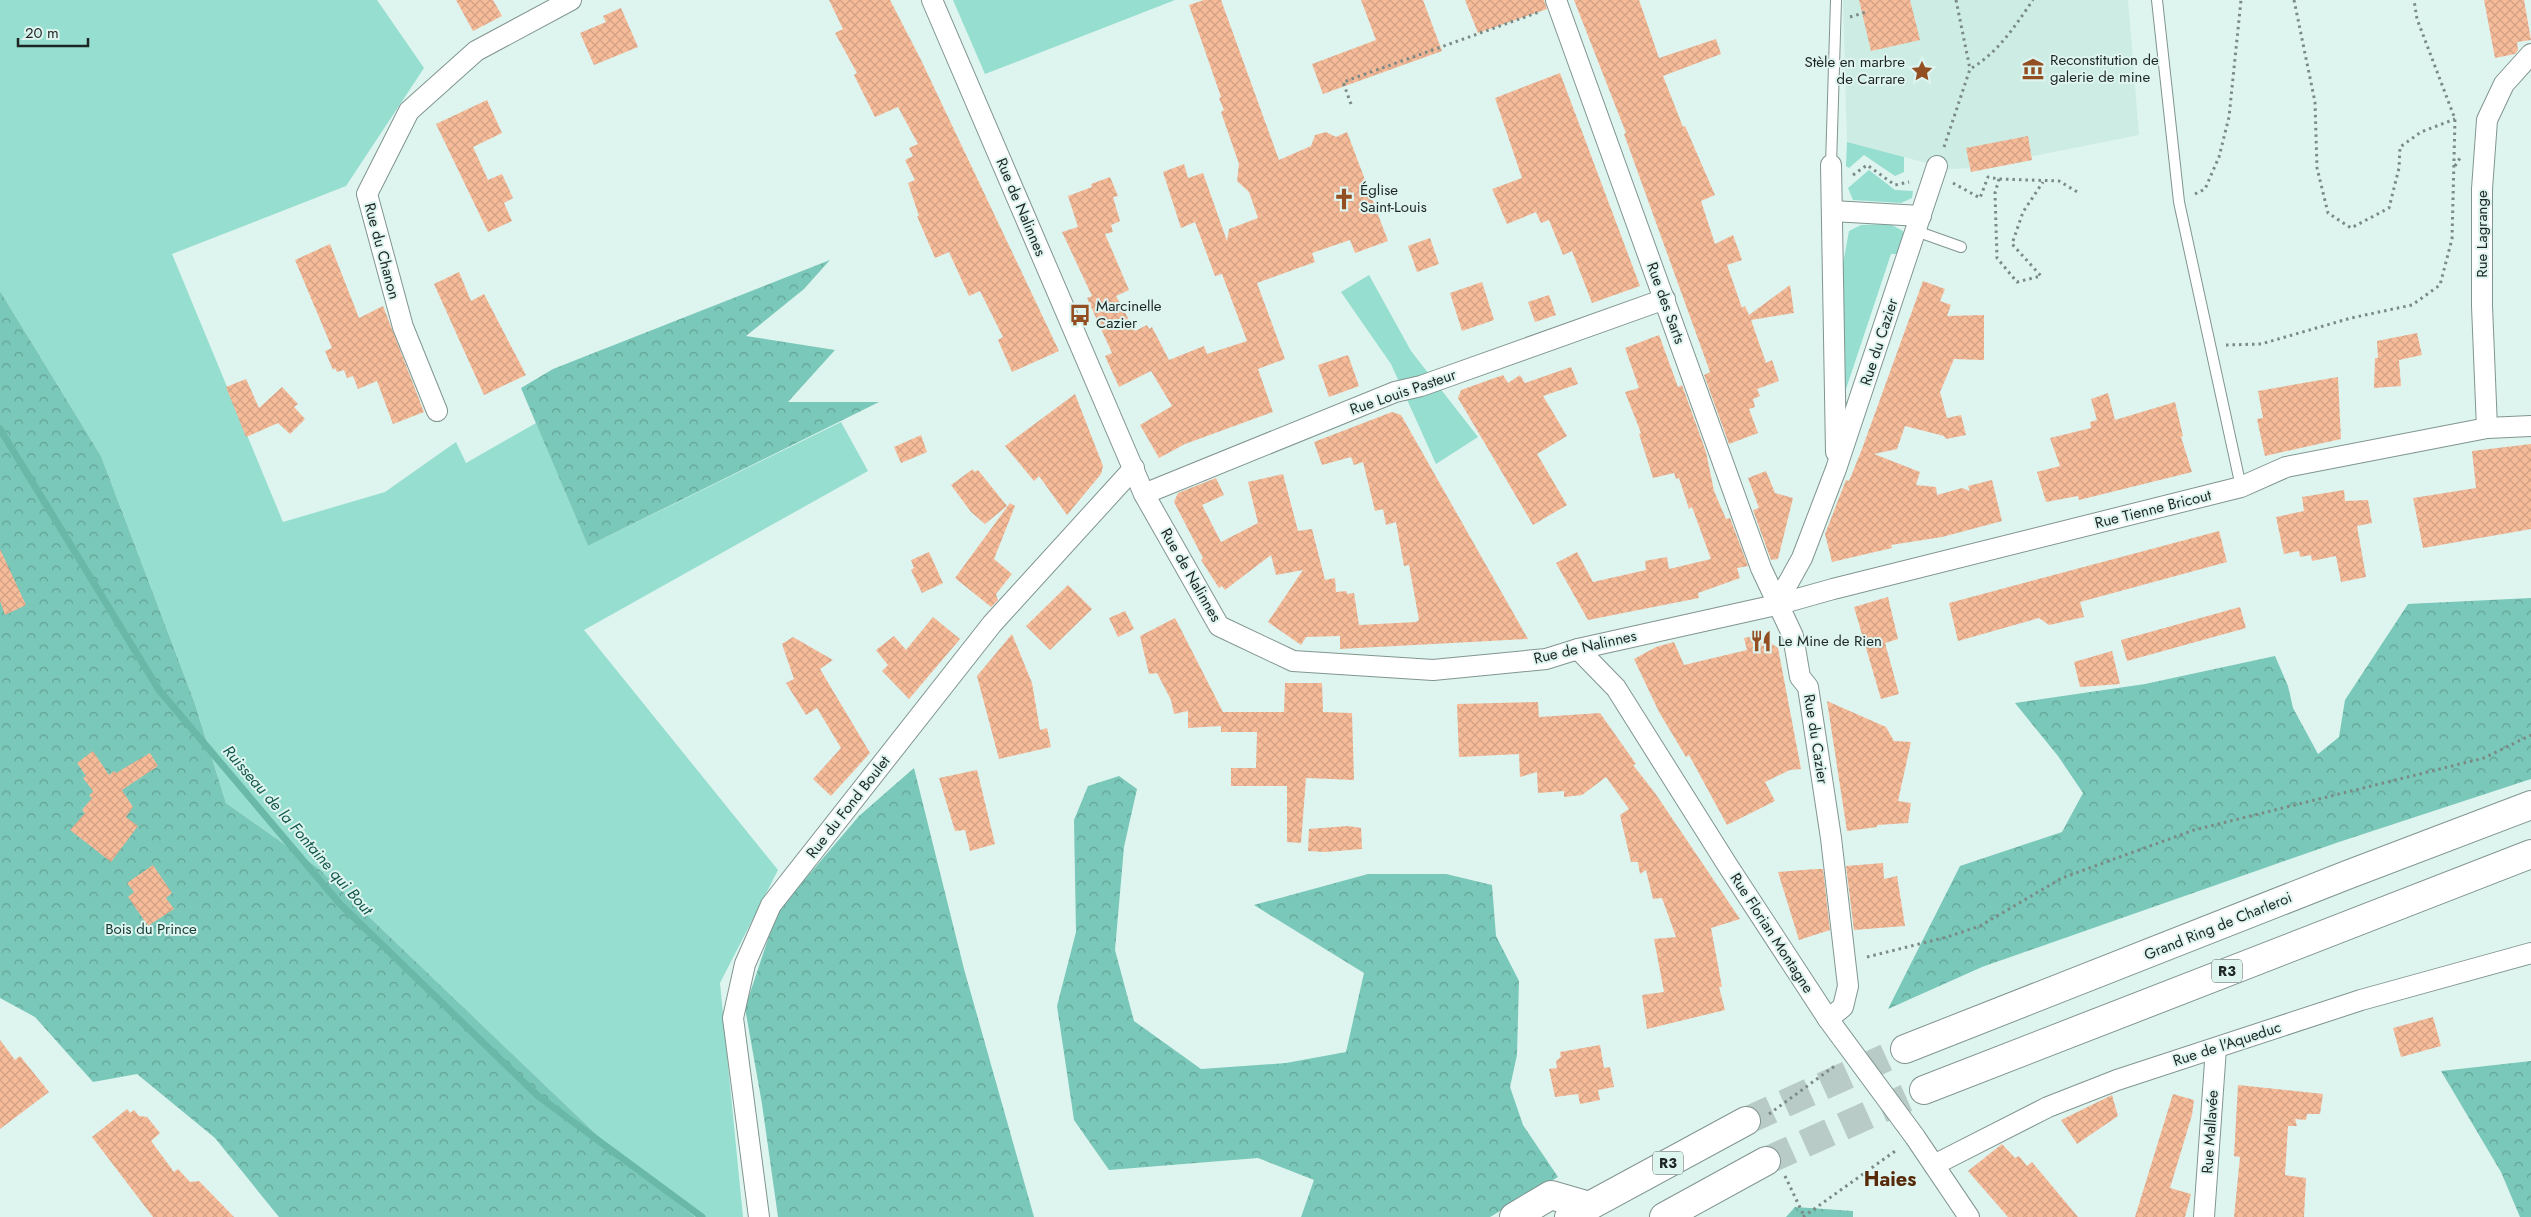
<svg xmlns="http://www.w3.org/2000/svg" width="2531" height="1217" font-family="Jost,sans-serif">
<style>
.built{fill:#ccece4}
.green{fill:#96decf}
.forest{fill:url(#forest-crowns)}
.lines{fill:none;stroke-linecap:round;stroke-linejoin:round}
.stream{stroke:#69b8a8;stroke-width:7}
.building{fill:url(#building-cross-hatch)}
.motorway-tunnel{stroke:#b8cbc6;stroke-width:28;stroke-dasharray:28 14;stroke-linecap:butt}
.service-casing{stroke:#819590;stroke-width:12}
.minor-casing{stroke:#819590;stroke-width:22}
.motorway-casing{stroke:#819590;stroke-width:30}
.path{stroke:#7b8a86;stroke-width:3;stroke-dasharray:2.5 4;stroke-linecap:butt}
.service{stroke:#fff;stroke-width:10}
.minor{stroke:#fff;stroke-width:20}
.motorway{stroke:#fff;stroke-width:28}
.labels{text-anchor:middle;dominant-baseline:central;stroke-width:4;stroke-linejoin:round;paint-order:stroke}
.shield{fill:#def4ef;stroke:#586461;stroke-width:1}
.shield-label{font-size:14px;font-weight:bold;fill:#1e2624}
.poi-label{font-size:15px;fill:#1e2624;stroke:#def4ef;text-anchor:start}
.street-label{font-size:15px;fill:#1e2624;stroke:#def4ef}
.park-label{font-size:15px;fill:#133932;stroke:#def4ef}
.water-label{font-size:16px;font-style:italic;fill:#14574c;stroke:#def4ef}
.district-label{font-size:20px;font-weight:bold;fill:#562908;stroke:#def4ef}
</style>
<defs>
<pattern id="forest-crowns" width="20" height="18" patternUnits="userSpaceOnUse" patternTransform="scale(1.25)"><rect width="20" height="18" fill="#7ac8b9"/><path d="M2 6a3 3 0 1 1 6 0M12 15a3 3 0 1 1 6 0" fill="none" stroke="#63a296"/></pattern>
<pattern id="building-cross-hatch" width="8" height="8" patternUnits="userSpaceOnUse" patternTransform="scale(1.25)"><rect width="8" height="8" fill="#f6bc9a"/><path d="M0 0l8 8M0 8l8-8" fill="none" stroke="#d2a185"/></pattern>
</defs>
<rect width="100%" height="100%" fill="#def4ef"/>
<polygon class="built" points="1843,0 2128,0 2139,135 1973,168 1949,169 1847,142"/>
<g class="green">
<polygon points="0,0 377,0 424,68 346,186 172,254 283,522 385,492 456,442 466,463 536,423 588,546 841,422 868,471 584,630 778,870 720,983 743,1217 695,1217 619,1156 318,868 226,803 194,701 101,456 0,291"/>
<polygon points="953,0 1175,0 985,74"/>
<polygon points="1847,142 1904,157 1904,172 1895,176 1864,155 1849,168 1846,166"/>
<polygon points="1869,170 1895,190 1913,191 1912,198 1901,203 1853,200 1848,188"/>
<polygon points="1890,224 1903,231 1903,248 1899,254 1891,254 1843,398 1848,403 1847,406 1839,408 1842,269 1849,231 1861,225"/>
<polygon points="1369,275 1411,351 1478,437 1436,464 1391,364 1341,292"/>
</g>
<g class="forest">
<polygon points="830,260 804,289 746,336 835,350 788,402 879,402 588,546 521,388 553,369"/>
<polygon points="0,291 101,456 194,701 226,803 318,868 619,1156 695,1217 279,1217 215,1138 137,1074 93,1082 35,1017 0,998"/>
<polygon points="2531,598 2531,779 2339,842 1982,967 1888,1009 1960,866 2062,832 2083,793 2058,756 2015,703 2145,684 2275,656 2288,686 2293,708 2318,754 2339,737 2345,700 2408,604"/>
<polygon points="914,768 964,969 1034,1217 778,1217 762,1104 745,1008 777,912 859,816"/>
<polygon points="1119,776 1137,789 1124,847 1115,950 1134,1021 1201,1069 1286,1063 1346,1052 1364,973 1254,905 1368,874 1446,874 1492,885 1496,936 1519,981 1517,1055 1510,1087 1523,1125 1558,1177 1490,1217 1301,1217 1314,1180 1258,1158 1109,1170 1074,1120 1057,1006 1076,932 1074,820 1088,786"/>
<polygon points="2531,1061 2531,1217 2520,1217 2501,1172 2441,1071"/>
<polygon points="1795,1207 1853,1211 1853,1217 1786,1217"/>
</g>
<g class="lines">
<polyline class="stream" points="0,429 159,690 340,904 538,1096 702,1217"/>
</g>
<g class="building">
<polygon points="456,0 493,0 502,16 473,31"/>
<polygon points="829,0 890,0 921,60 1059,351 1012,372 998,340 1003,337 980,291 969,296 949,252 935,258 917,216 919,216 908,183 915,180 905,160 913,156 909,148 918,144 898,107 875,117 854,75 857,73 835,33 843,29"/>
<polygon points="1204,0 1221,0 1279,160 1311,146 1315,135 1326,132 1336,137 1347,132 1388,241 1355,253 1350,240 1312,253 1315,262 1257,283 1285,359 1258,369 1273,412 1185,444 1159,458 1140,425 1172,406 1151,371 1119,387 1105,356 1112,353 1087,298 1092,296 1062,232 1078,227 1068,196 1092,187 1091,184 1110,177 1118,196 1113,197 1120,221 1111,225 1113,232 1105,234 1129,290 1116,296 1135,331 1147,325 1149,329 1152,327 1169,360 1204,346 1207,354 1247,341 1222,274 1215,276 1195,222 1181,228 1163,172 1184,164 1188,178 1203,173 1227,241 1229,229 1258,218 1249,192 1237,181 1239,164 1221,112 1224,110 1219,98 1221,97 1189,5"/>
<polygon points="1361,0 1423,0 1442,51 1323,94 1312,64 1376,40"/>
<polygon points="1465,0 1544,0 1547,9 1478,33"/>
<polygon points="1574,0 1639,0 1659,58 1716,39 1721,54 1663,76 1683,127 1685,126 1715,195 1701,201 1715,244 1733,235 1742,260 1727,265 1742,308 1745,306 1749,315 1790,285 1794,313 1751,320 1766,363 1772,360 1779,381 1757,389 1760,396 1753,399 1755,407 1749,409 1758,433 1729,444 1704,375 1710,372 1624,134 1626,133"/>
<polygon points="1859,0 1910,0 1920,40 1871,51"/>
<polygon points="2484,0 2524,0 2531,40 2517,42 2518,50 2515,54 2495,58"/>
<polygon points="621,8 638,47 594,65 580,33 606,22 603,16"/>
<polygon points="1560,73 1640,286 1592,303 1572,251 1563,255 1549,220 1541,223 1536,212 1507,224 1492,189 1522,178 1495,98"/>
<polygon points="487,100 502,133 473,147 488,180 502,174 513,198 504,203 512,221 488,232 436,124"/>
<polygon points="2028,136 2032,160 1971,172 1966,148"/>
<polygon points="1430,238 1439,264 1417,272 1408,246"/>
<polygon points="330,244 359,318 383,306 424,412 393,424 377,381 358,389 353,376 347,378 344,370 337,372 335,368 333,370 325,351 332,348 295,260"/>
<polygon points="459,272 471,301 484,294 526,375 484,395 434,284"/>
<polygon points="1923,281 1945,289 1940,301 1951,305 1947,316 1984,315 1984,360 1954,359 1940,392 1947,418 1961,415 1966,435 1946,439 1944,436 1905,426 1897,449 1874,454 1920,472 1916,485 1936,487 1937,495 1962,488 1970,491 1968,486 1992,480 2002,521 1942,537 1891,545 1892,548 1832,562 1825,534 1846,480 1849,481 1862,449"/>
<polygon points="1482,282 1494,320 1462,331 1450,293"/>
<polygon points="1549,295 1556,315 1535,322 1528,302"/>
<polygon points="2417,333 2422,355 2399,360 2401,386 2374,388 2375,358 2378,358 2377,341"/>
<polygon points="1659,335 1678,387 1682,385 1706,452 1714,491 1726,519 1730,518 1748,566 1737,568 1740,578 1698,593 1699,598 1588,620 1556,563 1577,552 1593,582 1646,570 1645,561 1667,557 1669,569 1711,559 1692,507 1689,509 1679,478 1676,479 1674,473 1653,478 1639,434 1641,433 1625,392 1639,388 1625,348"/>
<polygon points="1348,355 1359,386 1329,397 1318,365"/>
<polygon points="1571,367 1578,384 1543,396 1567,436 1537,454 1567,505 1533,525 1458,398 1461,390 1503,375 1508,383 1520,375 1525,383"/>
<polygon points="2338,377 2341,439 2265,456 2257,419 2263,418 2258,391"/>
<polygon points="246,379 259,408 282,387 298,404 294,407 305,419 290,434 278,423 246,437 226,387"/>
<polygon points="2108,393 2115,420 2175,402 2183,436 2181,437 2192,472 2079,500 2078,496 2046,502 2037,472 2060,466 2050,438 2091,428 2090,422 2097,420 2091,399"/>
<polygon points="1075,394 1103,466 1101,474 1067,515 1039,476 1034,481 1005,446"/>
<polygon points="1392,412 1401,415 1528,639 1340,649 1340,636 1306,637 1301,645 1268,622 1303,570 1276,575 1271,555 1225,590 1222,586 1219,588 1201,560 1203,558 1174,502 1178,493 1216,478 1224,495 1202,505 1221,542 1258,523 1248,482 1283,474 1298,531 1312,529 1325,580 1335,578 1336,592 1346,591 1347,594 1354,593 1359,625 1416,622 1419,620 1409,565 1404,566 1396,522 1386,525 1383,509 1375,511 1363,462 1354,465 1351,457 1322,465 1314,442"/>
<polygon points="921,435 927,452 901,463 894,447"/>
<polygon points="2531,444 2531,529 2423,548 2413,498 2476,488 2472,451"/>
<polygon points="973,469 974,472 978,470 1007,506 985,524 971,512 951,485"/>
<polygon points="1766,471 1775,493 1793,498 1778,559 1771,560 1753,510 1759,508 1748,478"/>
<polygon points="2344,490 2345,501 2368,500 2372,523 2357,526 2366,577 2341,582 2336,556 2312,561 2311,555 2300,557 2299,551 2284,554 2276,517 2304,511 2302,497"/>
<polygon points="1010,503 1015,506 994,559 1012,574 996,594 998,600 991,607 955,578"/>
<polygon points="2219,531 2227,562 2080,602 2084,617 2049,625 2039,618 1958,641 1949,603"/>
<polygon points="0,549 26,605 5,615 0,601"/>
<polygon points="929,552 943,583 922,593 911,570 914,568 911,560"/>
<polygon points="1068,585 1092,609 1050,650 1026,626"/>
<polygon points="1888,597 1898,639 1885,643 1899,694 1881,699 1854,607"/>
<polygon points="2240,607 2246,628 2127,661 2121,640"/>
<polygon points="1125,611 1134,629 1118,637 1109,618"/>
<polygon points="933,617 960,639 909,699 882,671 888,665 876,650 894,636 906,650"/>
<polygon points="1175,618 1223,712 1284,712 1285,683 1322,683 1323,712 1352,713 1354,780 1306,778 1301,843 1287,842 1287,786 1231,786 1231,768 1256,768 1257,732 1221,732 1221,726 1188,728 1188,711 1174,714 1171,700 1157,673 1149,674 1140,636"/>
<polygon points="1012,634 1032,683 1040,730 1047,728 1051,747 999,759 977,676"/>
<polygon points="1759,635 1778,648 1801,769 1790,770 1765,782 1775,801 1727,825 1689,755 1686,757 1659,712 1634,659 1656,647 1674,642 1684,665 1747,650 1744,638"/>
<polygon points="793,637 833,660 820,669 870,753 831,796 813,779 841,748 817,708 806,715 786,683 794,679 782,644"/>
<polygon points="2112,651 2120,684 2080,687 2074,662"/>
<polygon points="1827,701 1886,727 1894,741 1911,742 1898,801 1911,803 1908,823 1877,825 1877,827 1847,831"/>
<polygon points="1538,702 1539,717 1600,713 1636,764 1633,765 1655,793 1740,919 1711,928 1722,987 1719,987 1725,1010 1647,1029 1642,995 1664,992 1654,939 1676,937 1662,898 1653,899 1646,870 1640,874 1638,862 1631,862 1620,815 1629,809 1606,777 1582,795 1564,797 1564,791 1538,793 1537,772 1520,777 1519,754 1459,757 1457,704"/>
<polygon points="93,751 109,775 114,771 116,773 150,753 158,766 122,790 133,807 126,817 138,826 111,862 70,830 85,813 82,810 92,798 89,796 93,791 83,778 86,776 77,763"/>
<polygon points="977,770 995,844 970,851 965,830 955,831 939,778"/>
<polygon points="1348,826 1361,828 1362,849 1325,852 1308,851 1309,829"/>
<polygon points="1883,863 1884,879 1897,876 1905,926 1854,930 1846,866"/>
<polygon points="153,865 172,893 166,898 174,909 148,926 128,897 134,892 127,883"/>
<polygon points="1816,869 1823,869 1830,930 1799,940 1778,872"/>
<polygon points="2433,1017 2441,1046 2401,1057 2393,1028"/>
<polygon points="0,1040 15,1060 20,1056 49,1092 0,1129"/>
<polygon points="1600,1045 1604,1068 1610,1067 1614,1087 1598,1090 1600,1100 1580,1104 1578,1094 1555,1097 1549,1069 1557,1068 1556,1061 1561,1057 1560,1052"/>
<polygon points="2238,1085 2323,1094 2320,1114 2307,1114 2306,1120 2295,1119 2297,1126 2288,1126 2285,1175 2306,1178 2304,1217 2234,1217 2240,1157 2234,1156"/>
<polygon points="2173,1094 2194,1100 2192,1115 2170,1188 2191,1194 2185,1217 2135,1217"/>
<polygon points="2112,1095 2118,1116 2077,1144 2061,1120"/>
<polygon points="127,1109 130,1113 134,1110 139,1116 147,1117 160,1133 151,1141 174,1172 178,1169 190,1182 199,1181 234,1217 153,1217 92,1137"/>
<polygon points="2002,1144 2015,1158 2019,1156 2027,1166 2032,1162 2078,1217 2008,1217 1968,1171"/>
</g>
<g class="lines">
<g class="motorway-tunnel">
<polyline points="1746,1121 1905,1049"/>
<polyline points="1766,1161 1924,1090"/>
</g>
<g class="service-casing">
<g id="service">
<polyline points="2157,0 2179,202 2241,487"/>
<polyline points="1831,165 1836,0"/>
<polyline points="1916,231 1961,247"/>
</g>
</g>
<g class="minor-casing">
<g id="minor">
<polyline points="932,0 1144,494 1219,626 1293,661 1433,670 1546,659 1578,649 1776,605 1833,589 2241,487 2286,467 2487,428 2531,426"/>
<polyline points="1556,0 1761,568 1793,636 1800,677 1808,687 1831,838 1848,986 1843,1007 1828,1019"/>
<polyline points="1831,165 1836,452"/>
<polyline points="1832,211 1921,216"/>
<polyline points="437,411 403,327 367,194 409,111 476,51 571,0"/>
<polyline points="2487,428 2482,306 2482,189 2487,120 2504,84 2531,54"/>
<polyline points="1144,494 1395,392 1421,386 1665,299"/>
<polyline points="1776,605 1802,558 1836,469 1937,166"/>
<polyline points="1578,649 1616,688 1728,866 1828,1019 1915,1137 1969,1217"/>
<polyline points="1934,1165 2048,1107 2117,1080 2361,1000 2531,953"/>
<polyline points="759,1217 733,1018 745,964 771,905 992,624 1134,468"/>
<polyline points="2204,1217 2216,1048"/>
</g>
</g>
<g class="motorway-casing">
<g id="motorway">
<polyline points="1905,1049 2347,875 2531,805"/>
<polyline points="1924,1090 2531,854"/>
<polyline points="1514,1217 1551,1195 1589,1206"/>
<polyline points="1569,1217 1746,1121"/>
<polyline points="1664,1217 1766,1161"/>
</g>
</g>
<g class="path">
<polyline points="1956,0 1970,69"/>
<polyline points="2294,0 2315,102 2317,168 2328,213 2351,228 2389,208 2399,168 2400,147 2421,132 2455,119"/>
<polyline points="1850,17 1866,12"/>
<polyline points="1351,104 1343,82 1539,12"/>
<path d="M1944,147L1970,69C1998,53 2015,26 2033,0"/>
<polyline points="2455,166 2462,155"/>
<polyline points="1853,175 1867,165 1895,185 1909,182"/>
<polyline points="1999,179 1995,193 1997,258 2017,282 2041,276 2012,244 2023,212 2043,182"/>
<polyline points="1953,183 1980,198 1988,177 1999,179 2059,181 2079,193"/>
<polyline points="2195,194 2205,189 2219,157 2229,117 2241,0"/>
<polyline points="2226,345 2261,344 2351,318 2412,305 2440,285 2452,239 2455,119 2417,19 2414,0"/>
<polyline points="1867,957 1947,937 1980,926 2062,878 2194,830 2484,758 2531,735"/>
<polyline points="1769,1114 1836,1065"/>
<polyline points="1785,1176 1804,1216"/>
<polyline points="1803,1217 1898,1149"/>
</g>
<use href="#service" class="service"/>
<use href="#minor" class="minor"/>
<use href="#motorway" class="motorway"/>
</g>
<defs>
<g id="museum-bare" transform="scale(1.725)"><path d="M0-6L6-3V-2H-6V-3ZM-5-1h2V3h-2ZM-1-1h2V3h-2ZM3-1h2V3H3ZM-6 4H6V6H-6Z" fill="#934f22" stroke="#def4ef" stroke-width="2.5" paint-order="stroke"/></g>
<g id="sight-bare" transform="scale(1.725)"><path d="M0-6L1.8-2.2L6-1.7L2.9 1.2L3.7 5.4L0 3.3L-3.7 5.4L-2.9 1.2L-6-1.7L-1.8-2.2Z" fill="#934f22" stroke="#def4ef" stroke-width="2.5" paint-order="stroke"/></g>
<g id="church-bare" transform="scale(1.725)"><path d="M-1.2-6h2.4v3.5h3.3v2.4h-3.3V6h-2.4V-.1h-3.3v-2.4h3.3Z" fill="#934f22" stroke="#def4ef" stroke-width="2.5" paint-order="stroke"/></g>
<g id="bus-bare" transform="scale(1.725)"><path d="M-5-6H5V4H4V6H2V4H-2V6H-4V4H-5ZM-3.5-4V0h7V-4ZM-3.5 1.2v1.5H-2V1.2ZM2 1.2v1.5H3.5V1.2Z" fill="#934f22" stroke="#def4ef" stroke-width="2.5" paint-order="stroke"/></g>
<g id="restaurant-bare" transform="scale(1.725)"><path d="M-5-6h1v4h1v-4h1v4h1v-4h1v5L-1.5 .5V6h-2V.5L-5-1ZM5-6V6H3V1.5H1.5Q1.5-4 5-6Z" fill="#934f22" stroke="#def4ef" stroke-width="2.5" paint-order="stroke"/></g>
</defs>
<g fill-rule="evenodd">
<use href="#museum-bare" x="2033" y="69"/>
<use href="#sight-bare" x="1922" y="71"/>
<use href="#church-bare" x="1344" y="199"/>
<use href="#bus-bare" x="1080" y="315"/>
<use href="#restaurant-bare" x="1761" y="641"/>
</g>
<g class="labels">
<g class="shield">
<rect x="2212" y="959.5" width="30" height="23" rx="4"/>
<rect x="1653" y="1151.5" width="30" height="23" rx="4"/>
</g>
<g class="shield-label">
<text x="2227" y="971">R3</text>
<text x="1668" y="1163">R3</text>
</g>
<g class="poi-label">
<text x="2050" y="60">Reconstitution de<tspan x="2050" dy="17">galerie de mine</tspan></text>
<text x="1905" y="62" text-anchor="end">Stèle en marbre<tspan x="1905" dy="17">de Carrare</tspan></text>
<text x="1360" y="190">Église<tspan x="1360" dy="17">Saint-Louis</tspan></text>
<text x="1096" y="306">Marcinelle<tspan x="1096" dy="17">Cazier</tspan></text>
<text x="1778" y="641">Le Mine de Rien</text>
</g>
<g class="street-label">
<text transform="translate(1021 207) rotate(67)">Rue de Nalinnes</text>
<text transform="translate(2482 234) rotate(-90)">Rue Lagrange</text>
<text transform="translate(382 251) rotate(75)">Rue du Chanon</text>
<text transform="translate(1666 303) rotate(70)">Rue des Sarts</text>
<text transform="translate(1879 342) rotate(-72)">Rue du Cazier</text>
<text transform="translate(1403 392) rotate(-19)">Rue Louis Pasteur</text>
<text transform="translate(2153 509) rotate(-14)">Rue Tienne Bricout</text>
<text transform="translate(1191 575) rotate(60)">Rue de Nalinnes</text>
<text transform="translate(1585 647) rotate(-13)">Rue de Nalinnes</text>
<text transform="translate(1816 739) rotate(81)">Rue du Cazier</text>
<text transform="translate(848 807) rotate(-52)">Rue du Fond Boulet</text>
<text transform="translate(2218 926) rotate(-22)">Grand Ring de Charleroi</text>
<text transform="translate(1772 933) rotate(57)">Rue Florian Montagne</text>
<text transform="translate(2227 1044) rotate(-18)">Rue de l'Aqueduc</text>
<text transform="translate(2210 1132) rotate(-86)">Rue Mallavée</text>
</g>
<g class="park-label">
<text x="151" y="929">Bois du Prince</text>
</g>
<g class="water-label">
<text transform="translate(298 830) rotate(49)">Ruisseau de la Fontaine qui Bout</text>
</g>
<g class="district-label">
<text x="1890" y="1179">Haies</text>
</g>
</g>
<path d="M18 38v8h70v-8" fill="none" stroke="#1e2624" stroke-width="2.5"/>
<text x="25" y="38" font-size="15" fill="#1e2624" stroke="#def4ef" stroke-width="4" paint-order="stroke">20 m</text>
</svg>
